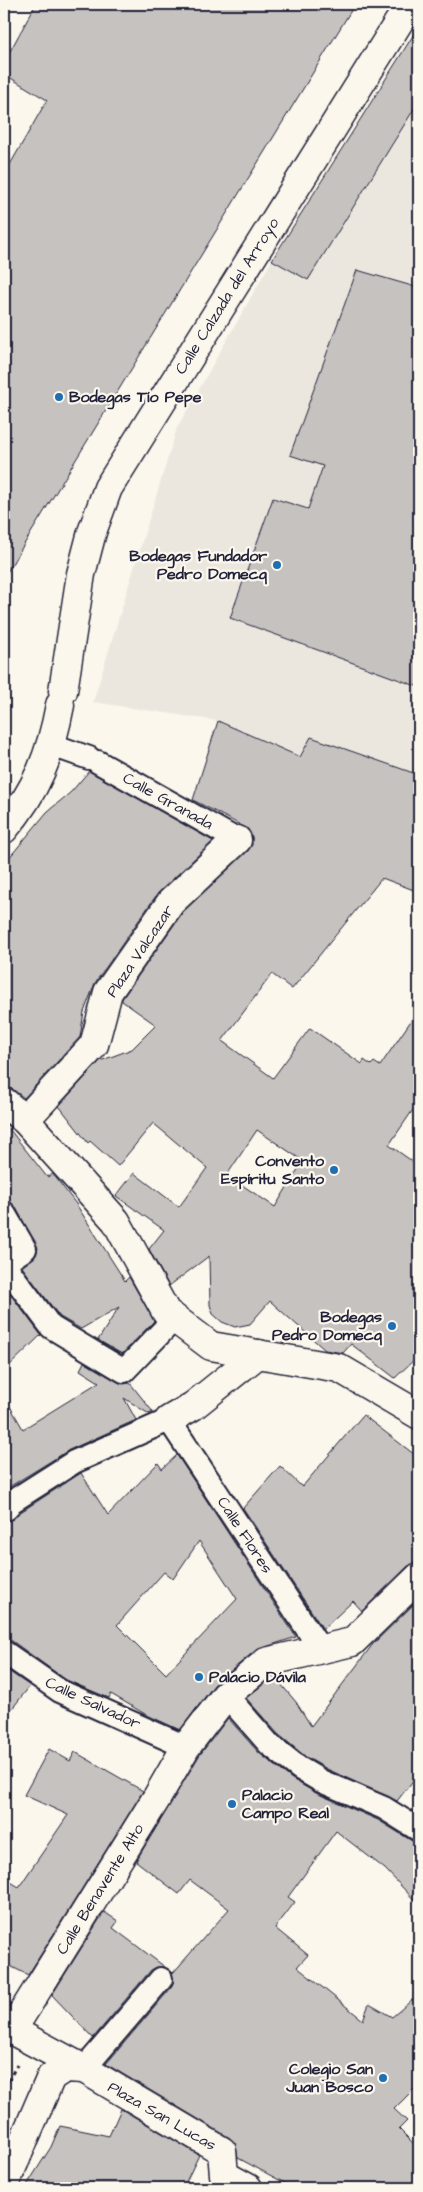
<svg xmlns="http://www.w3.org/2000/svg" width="423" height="2192" font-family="'Architects Daughter',sans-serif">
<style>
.built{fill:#ebe7df}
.building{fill:#c6c2c0;stroke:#22223b;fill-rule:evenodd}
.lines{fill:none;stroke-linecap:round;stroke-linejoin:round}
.pedestrian-casing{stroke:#22223b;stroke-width:26}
.minor-casing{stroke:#22223b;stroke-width:31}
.path{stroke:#22223b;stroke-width:3;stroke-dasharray:4 4;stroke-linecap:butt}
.pedestrian{stroke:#fbf7ec;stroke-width:22}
.minor{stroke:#fbf7ec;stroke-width:28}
.poi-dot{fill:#1f6fb2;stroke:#fbf7ec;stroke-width:2}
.labels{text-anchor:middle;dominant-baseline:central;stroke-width:4.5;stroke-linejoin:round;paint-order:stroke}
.street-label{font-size:16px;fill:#22223b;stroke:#fbf7ec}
.poi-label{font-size:16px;font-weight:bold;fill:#22223b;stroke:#fbf7ec;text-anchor:end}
</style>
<rect width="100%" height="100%" fill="#fbf7ec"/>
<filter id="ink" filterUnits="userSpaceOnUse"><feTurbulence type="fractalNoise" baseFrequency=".02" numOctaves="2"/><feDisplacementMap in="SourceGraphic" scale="10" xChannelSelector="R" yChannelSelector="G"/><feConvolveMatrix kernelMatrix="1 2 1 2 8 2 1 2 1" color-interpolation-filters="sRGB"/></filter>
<g filter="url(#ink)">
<polygon class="built" points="419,26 419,892 382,878 322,951 218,872 281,812 303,759 218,721 93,702 177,428 272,260"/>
<g class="building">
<polygon points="36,4 355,4 4,577 4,175 47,100 4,74 4,62"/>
<polygon points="419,26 419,101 308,280 272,260"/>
<polygon points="357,270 419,288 419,687 230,618 273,498 308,509 323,466 290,455"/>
<path d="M218,721L300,757L311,737L419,775V892L382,878L292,989L272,974L222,1041L273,1078L310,1028L362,1064L364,1060L371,1065L374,1062L380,1066L419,1009V1101L389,1145L419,1166V1355L395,1378L351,1344L343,1353L325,1350L270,1301L250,1324L235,1327L222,1322L213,1314L210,1305L209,1256L169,1286L149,1249L164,1230L116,1196L134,1173L179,1207L207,1168L153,1123L118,1166L90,1141L88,1143L59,1106L100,1061L132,1049L156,1025L122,1001V999L183,912L248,851L252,845V837L248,829L193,800ZM257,1130L303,1161L275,1207L227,1175Z"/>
<polygon points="89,771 213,841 158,893 95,983 84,1012 80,1037 24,1098 14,1090 4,1087 4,864 47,812 71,792"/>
<polygon points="4,1122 11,1129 10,1130 47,1177 53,1174 76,1204 125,1281 129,1277 154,1321 122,1354 98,1340 119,1307 81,1329 60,1317 22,1267 36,1255 38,1248 15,1206 10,1201 4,1200"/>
<polygon points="4,1286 41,1335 4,1371"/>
<polygon points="84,1362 118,1382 123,1384 130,1383 153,1412 149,1414 124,1398 136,1420 69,1450 4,1490 4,1396 23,1429 99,1382 80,1370"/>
<polygon points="363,1415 419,1458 419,1562 408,1566 362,1611 353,1601 323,1629 243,1508 280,1466 302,1487"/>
<path d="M177,1455L296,1637L256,1650L214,1685L180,1730L145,1714L111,1694L109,1698L66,1680L12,1641L4,1639V1522L13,1519L19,1513L81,1473L108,1515L158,1463L162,1469ZM199,1541L237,1599L166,1674L117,1625L164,1572L173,1579Z"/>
<polygon points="419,1599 419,1773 397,1801 327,1769 306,1757 278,1734 246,1698 274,1676 296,1702 311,1726 373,1644"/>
<polygon points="4,1668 30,1686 4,1719"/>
<polygon points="228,1718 259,1753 292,1779 316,1793 378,1820 412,1841 419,1843 419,1905 385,1869 336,1831 288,1897 295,1902 275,1928 308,1955 297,1967 363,2020 369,2004 392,2017 419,1994 419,2084 394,2109 407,2121 399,2129 419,2149 419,2181 412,2188 294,2188 238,2158 235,2143 230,2138 106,2064 171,1988 174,1981 171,1971 173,1973 229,1909 190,1880 179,1894 136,1861 199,1756"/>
<polygon points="49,1749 70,1761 75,1752 143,1791 28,1975 4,1963 4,1878 19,1887 68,1815 24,1795"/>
<polygon points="104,1912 118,1921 113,1928 165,1967 157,1967 151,1970 93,2038 52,1995"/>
<polygon points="121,2109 199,2155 183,2188 25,2188 51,2147 60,2126 109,2136"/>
</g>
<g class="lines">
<g class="pedestrian-casing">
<g id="pedestrian">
<polyline points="52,745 89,758"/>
<polyline points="98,762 237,840"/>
<polyline points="4,1213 25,1249 4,1263"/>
<polyline points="4,1264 51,1327 124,1371 175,1318"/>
<polyline points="5,1506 74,1462 169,1420 321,1650"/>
<polyline points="4,1652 60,1691 186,1747"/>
<polyline points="226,1695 269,1744 299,1768 321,1781 384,1808 419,1830"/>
<polyline points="84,2069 161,1979"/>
</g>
</g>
<g class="minor-casing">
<g id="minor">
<polyline points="63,691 81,574 92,532 108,488 410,4"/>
<path d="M4,829C37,791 51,753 60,705"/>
<polyline points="4,1102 25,1120 116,1221 166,1312 211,1346 339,1368 419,1415"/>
<polyline points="25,1120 94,1045 108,992 171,902 237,840"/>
<polyline points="169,1420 193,1406 258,1354"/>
<polyline points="4,1506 5,1506"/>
<polyline points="4,2026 84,2069 222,2151 224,2175 248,2188"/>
<polyline points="12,2030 156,1799 186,1747 226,1695 266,1662 352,1642 419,1577"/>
<polyline points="4,2186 51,2077 65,2068 84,2069"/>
</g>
</g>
<polyline class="path" points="4,2088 17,2065"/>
<use href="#pedestrian" class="pedestrian"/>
<use href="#minor" class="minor"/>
</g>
</g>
<g class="poi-dot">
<circle cx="59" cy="397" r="5"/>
<circle cx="277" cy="565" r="5"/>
<circle cx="334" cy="1170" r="5"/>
<circle cx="392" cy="1326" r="5"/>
<circle cx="199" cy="1677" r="5"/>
<circle cx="232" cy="1804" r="5"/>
<circle cx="383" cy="2078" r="5"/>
</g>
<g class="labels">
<g class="street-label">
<text transform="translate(227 296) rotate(-58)">Calle Calzada del Arroyo</text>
<text transform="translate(168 801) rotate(29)">Calle Granada</text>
<text transform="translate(140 951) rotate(-56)">Plaza Valcazar</text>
<text transform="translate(245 1535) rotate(57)">Calle Flores</text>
<text transform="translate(93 1703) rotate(25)">Calle Salvador</text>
<text transform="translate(100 1889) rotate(-58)">Calle Benavente Alto</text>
<text transform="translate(162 2116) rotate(30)">Plaza San Lucas</text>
</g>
<g class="poi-label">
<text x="69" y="397" text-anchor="start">Bodegas Tío Pepe</text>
<text x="267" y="556">Bodegas Fundador<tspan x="267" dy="18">Pedro Domecq</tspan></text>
<text x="324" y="1161">Convento<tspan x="324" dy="18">Espíritu Santo</tspan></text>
<text x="382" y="1317">Bodegas<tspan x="382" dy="18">Pedro Domecq</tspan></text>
<text x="209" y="1677" text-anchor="start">Palacio Dávila</text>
<text x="242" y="1795" text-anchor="start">Palacio<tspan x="242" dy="18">Campo Real</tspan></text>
<text x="373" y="2069">Colegio San<tspan x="373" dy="18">Juan Bosco</tspan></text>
</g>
</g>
<rect width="423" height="2192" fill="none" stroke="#fbf7ec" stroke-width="20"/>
<rect x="10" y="10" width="403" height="2172" fill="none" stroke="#22223b" stroke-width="2" filter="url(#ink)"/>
</svg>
